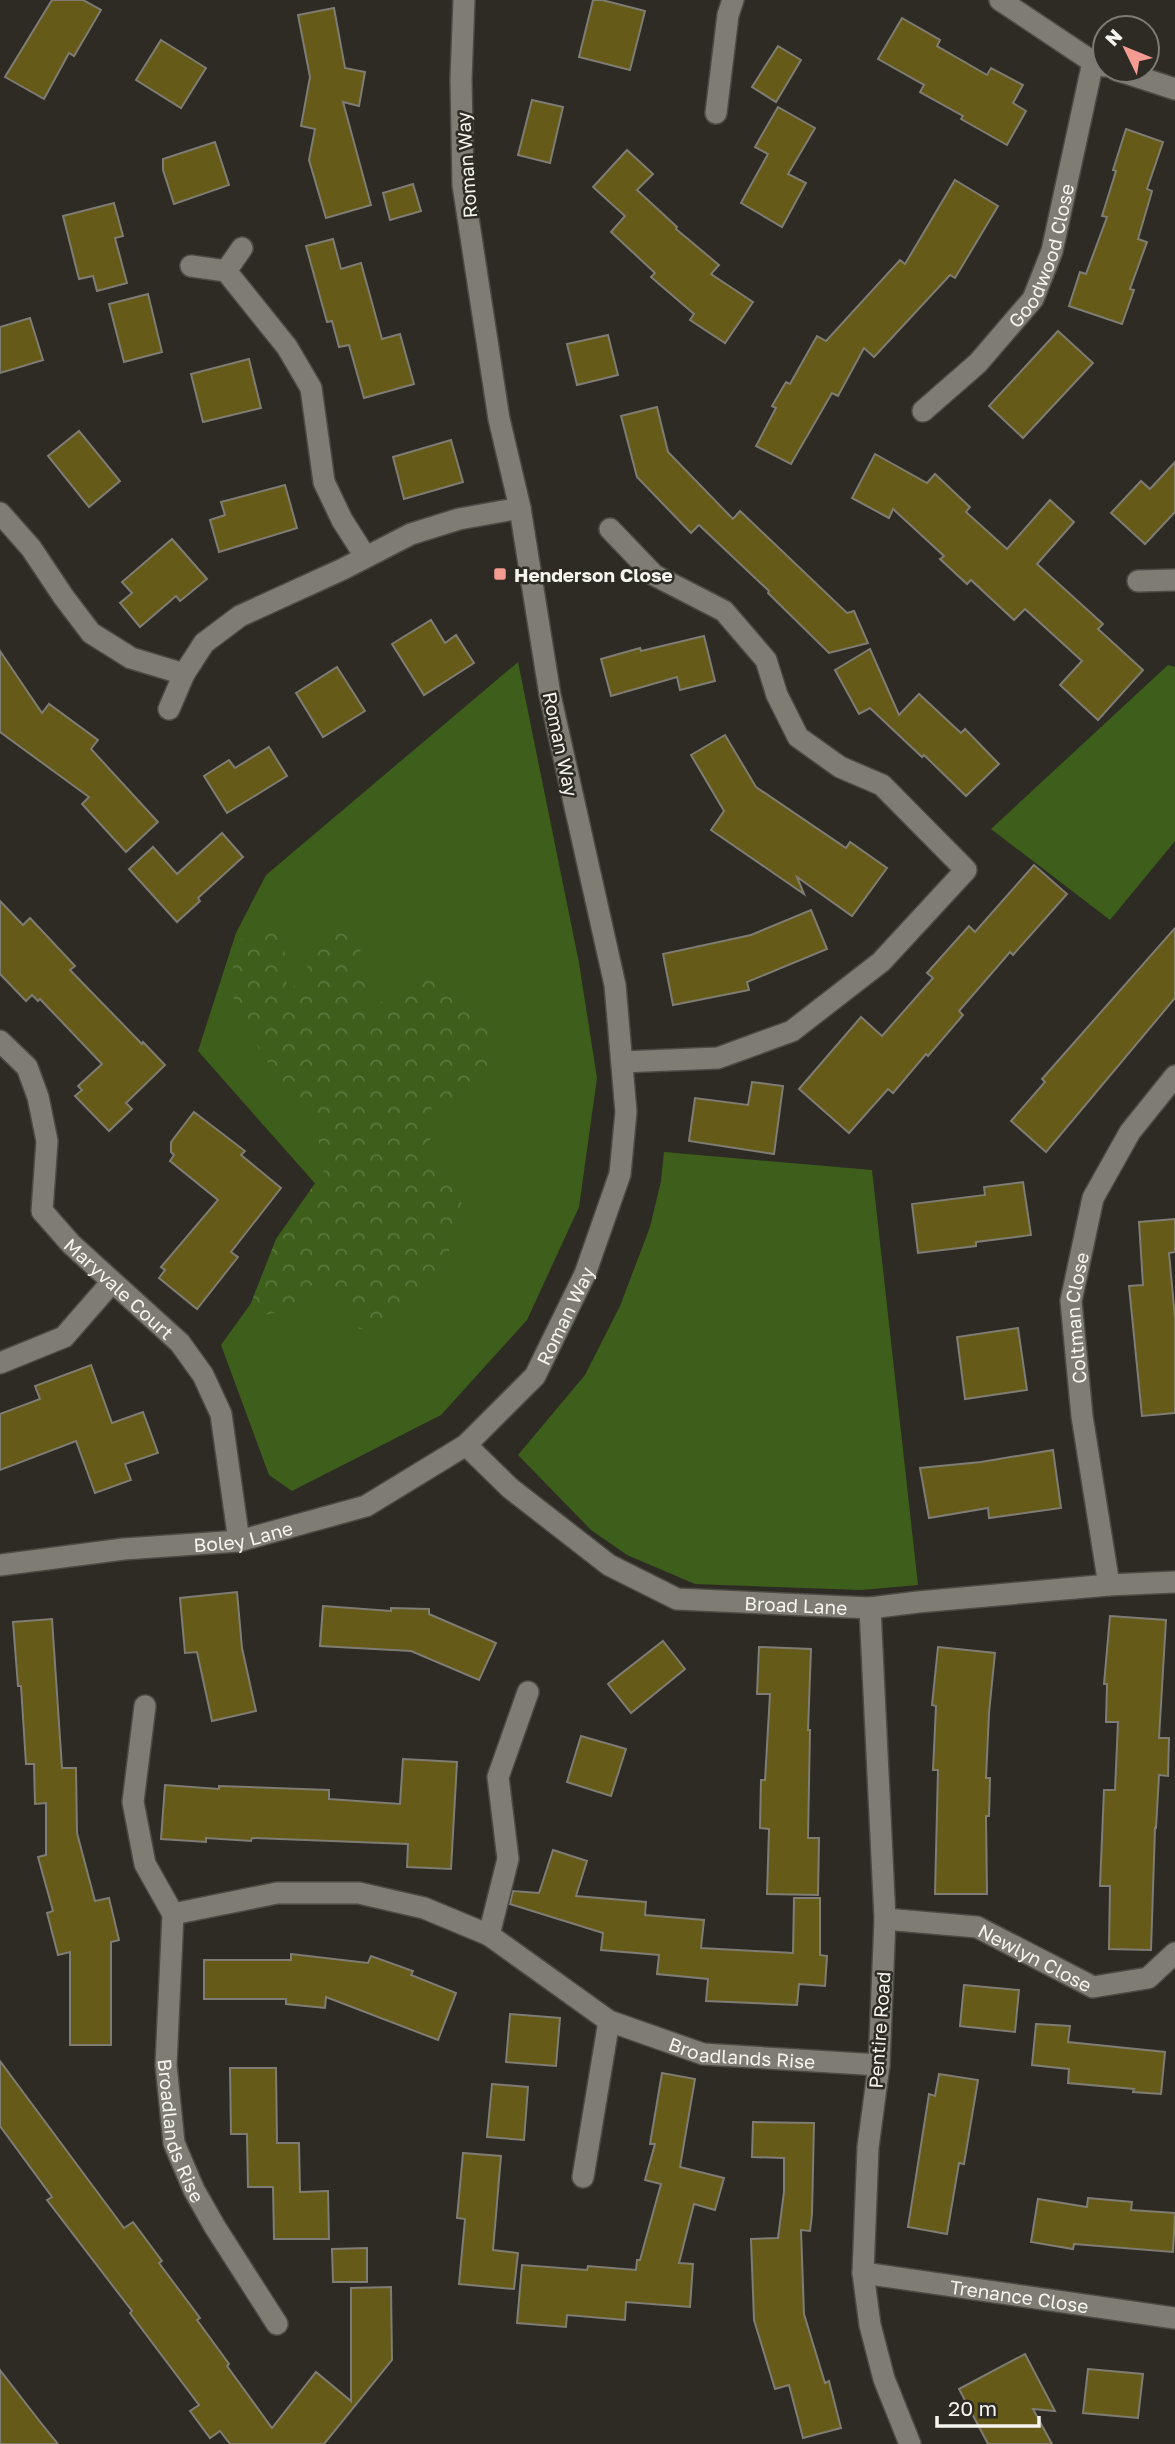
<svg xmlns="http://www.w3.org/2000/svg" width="1175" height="2444" font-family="'Golos Text',sans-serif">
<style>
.grass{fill:#3d5f1b}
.forest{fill:url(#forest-crowns)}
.building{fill:#665a19;stroke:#7e7c73;stroke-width:2}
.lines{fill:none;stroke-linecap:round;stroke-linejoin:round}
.minor-casing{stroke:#4b4a43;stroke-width:24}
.minor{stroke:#7e7c73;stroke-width:21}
.poi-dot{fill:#f59c92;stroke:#2d2b24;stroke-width:2.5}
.labels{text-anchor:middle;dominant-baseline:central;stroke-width:5;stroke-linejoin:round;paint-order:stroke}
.street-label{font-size:19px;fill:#f5f4ef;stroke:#2d2b24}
.poi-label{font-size:19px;font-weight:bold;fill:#f5f4ef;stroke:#2d2b24;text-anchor:start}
</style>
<defs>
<pattern id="forest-crowns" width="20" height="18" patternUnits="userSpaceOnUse" patternTransform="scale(1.75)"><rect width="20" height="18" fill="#3d5f1b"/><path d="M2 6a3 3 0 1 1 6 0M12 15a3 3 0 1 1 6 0" fill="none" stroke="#5a773c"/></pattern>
</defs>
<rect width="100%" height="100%" fill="#2d2b24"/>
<g class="grass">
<polygon points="518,662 579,963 597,1078 579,1207 527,1320 441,1415 292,1491 269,1475 221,1345 327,1197 198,1051 236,933 266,875"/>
<polygon points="1168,665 1175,667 1175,841 1110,920 991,829"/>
<polygon points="664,1152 872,1170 918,1585 861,1590 695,1584 627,1555 591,1530 518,1455 585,1375 620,1306 650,1227 661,1181"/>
</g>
<path class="forest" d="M263,924L283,941L287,968L286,998L332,931L358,936L369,1006L398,997L425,978L456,987L471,1000L489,1024V1060L481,1089L456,1104L432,1095L431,1135L426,1159L438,1177L459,1189L465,1221L434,1279L382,1330L359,1329L349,1303L330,1283L308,1286C292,1306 288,1313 260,1315L251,1303L276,1239L325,1169L316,1130L279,1080L242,1022L229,985L237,950L246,929Z"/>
<g class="building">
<polygon points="52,0 83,0 101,10 74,56 69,53 44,99 5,77"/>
<polygon points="593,0 602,0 645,11 630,70 579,57"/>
<polygon points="334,8 345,68 365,72 359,106 343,102 371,205 326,218 309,160 315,129 301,126 310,77 298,15"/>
<polygon points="902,18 940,40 937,46 987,75 991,68 1023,85 1013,103 1026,111 1007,145 961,119 963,116 920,92 924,85 878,59"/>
<polygon points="161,40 206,68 181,108 136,80"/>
<polygon points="778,46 801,60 776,102 752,87"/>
<polygon points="532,100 563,107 550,163 518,155"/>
<polygon points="778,107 815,128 788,174 806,183 782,227 741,203 768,154 755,147"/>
<polygon points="1126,129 1163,142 1147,189 1152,191 1138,239 1147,242 1130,289 1134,290 1122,324 1069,306 1080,272 1086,274 1107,217 1102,216 1116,171 1113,170"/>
<polygon points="215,142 229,185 174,204 163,170 163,159"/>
<polygon points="627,150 653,174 637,190 677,227 676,229 719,265 711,274 753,302 725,343 690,320 694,314 651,277 655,273 611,232 625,216 593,187"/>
<polygon points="955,180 998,206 955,278 950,275 874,357 864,348 838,396 832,393 791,464 756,446 776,408 772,406 786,382 790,384 817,336 826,341 900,260 905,264"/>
<polygon points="413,184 421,211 390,220 383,193"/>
<polygon points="114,203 123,236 115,238 127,283 97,291 93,276 79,279 63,216"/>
<polygon points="333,239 341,269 361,263 382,339 400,334 414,384 364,398 349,345 339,347 332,321 327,322 306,246"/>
<polygon points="148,294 162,352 124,362 109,304"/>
<polygon points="30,318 43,360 0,373 0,327"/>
<polygon points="1058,331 1093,363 1023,438 989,406"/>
<polygon points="608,335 618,375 577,385 567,344"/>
<polygon points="249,359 261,408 203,422 191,374"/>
<polygon points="657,407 668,452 733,519 740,511 847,613 854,611 868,643 829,653 768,593 769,591 699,525 691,533 637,477 621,416"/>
<polygon points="79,431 120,481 89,507 48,456"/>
<polygon points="451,440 463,482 404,499 393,457"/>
<polygon points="875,454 927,483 935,474 970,507 966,512 1007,549 1050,500 1074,522 1037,564 1103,624 1098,629 1143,670 1098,720 1060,685 1082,661 1025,609 1014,620 971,580 967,584 940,559 944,556 893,509 889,518 852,498"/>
<polygon points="1175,462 1175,512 1145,544 1111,513 1141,481 1150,489"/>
<polygon points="285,485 297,528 219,552 210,520 225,515 221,502"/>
<polygon points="172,539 207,579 180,601 176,596 140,627 120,603 132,593 122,582"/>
<polygon points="431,620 445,643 456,635 474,663 424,695 392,644"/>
<polygon points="704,636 715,681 680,690 677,677 611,696 601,659 640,648 641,651"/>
<polygon points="870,649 899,715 919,694 961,733 965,729 999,764 966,796 924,755 922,757 870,708 859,714 835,670"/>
<polygon points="0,651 42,713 49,704 98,740 91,749 158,822 126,852 82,804 89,797 0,732"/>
<polygon points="337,667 365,711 323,737 296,693"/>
<polygon points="725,735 756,787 846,848 850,842 887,868 852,916 797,877 804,894 711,830 724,811 691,755"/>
<polygon points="269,747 287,776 227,813 204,776 229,760 235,768"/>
<polygon points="222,833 243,857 198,898 200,901 177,922 129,869 153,847 177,874"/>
<polygon points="1034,865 1067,894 1013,955 1010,952 959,1011 963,1015 928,1056 926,1054 893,1093 888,1089 849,1133 799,1089 861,1017 882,1036 933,978 927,973 969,926 975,932"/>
<polygon points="0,901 23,925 30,918 75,966 70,970 142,1044 143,1042 165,1065 126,1103 132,1109 109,1131 75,1096 82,1090 78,1086 102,1064 40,999 38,1001 32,995 26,1001 0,974"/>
<polygon points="811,910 827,949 747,982 749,990 673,1005 663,954 751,935"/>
<polygon points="1175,928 1175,998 1046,1152 1011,1121 1045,1082 1042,1079"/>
<polygon points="752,1082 783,1086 774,1154 689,1141 695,1098 748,1105"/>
<polygon points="194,1112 245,1151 241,1155 281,1188 231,1252 238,1257 197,1309 159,1278 165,1270 161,1267 218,1200 170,1161 174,1155 171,1152 171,1142"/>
<polygon points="1023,1182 1031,1235 976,1242 976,1246 918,1253 912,1204 985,1195 984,1187"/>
<polygon points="1175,1219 1175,1252 1169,1253 1175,1318 1175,1413 1142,1416 1129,1286 1143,1285 1139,1222"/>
<polygon points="1018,1328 1027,1390 965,1399 957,1337"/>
<polygon points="91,1365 112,1423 143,1412 158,1453 125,1464 131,1480 95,1493 76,1441 0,1470 0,1414 40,1399 35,1386"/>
<polygon points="1053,1450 1061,1508 989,1518 988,1508 929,1518 920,1468 981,1462"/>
<polygon points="237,1592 242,1648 256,1711 212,1721 197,1652 185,1653 180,1598"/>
<polygon points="323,1606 391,1611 391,1608 429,1609 429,1614 496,1643 479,1680 411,1651 320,1646"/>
<polygon points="1110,1616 1166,1620 1159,1738 1169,1738 1168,1776 1159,1775 1156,1828 1155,1828 1151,1950 1109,1949 1110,1886 1100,1886 1104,1790 1115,1790 1118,1722 1106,1722 1107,1684 1104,1684"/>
<polygon points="52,1619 62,1768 76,1768 77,1833 95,1901 109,1898 119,1940 111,1942 111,2045 70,2045 70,1952 58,1955 47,1913 53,1911 38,1857 46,1855 46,1803 35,1804 34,1764 26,1764 21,1686 18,1686 13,1622"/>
<polygon points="663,1641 685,1669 631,1713 608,1684"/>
<polygon points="759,1647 811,1649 808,1730 810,1730 808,1838 819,1838 818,1895 767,1894 769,1829 760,1828 761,1780 765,1780 770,1694 757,1694"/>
<polygon points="938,1647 995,1653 989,1713 986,1778 990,1778 989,1816 986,1816 987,1894 935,1894 938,1770 933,1770 936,1706 932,1705"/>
<polygon points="581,1736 626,1749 611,1796 567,1782"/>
<polygon points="403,1759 457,1762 451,1869 407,1867 408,1844 252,1838 251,1841 206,1838 206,1842 161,1839 165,1785 219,1789 219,1786 329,1790 329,1799 400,1804"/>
<polygon points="553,1850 587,1861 576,1896 646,1902 645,1915 704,1920 701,1948 793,1953 794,1898 820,1898 820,1955 827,1956 825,1986 799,1984 797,2005 706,2001 708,1979 657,1974 659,1955 601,1950 603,1933 510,1904 513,1891 539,1893"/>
<polygon points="291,1954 368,1963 371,1956 413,1971 411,1975 456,1993 438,2040 326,1997 325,2008 286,2004 286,1999 204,1999 204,1960 291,1960"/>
<polygon points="964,1985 1019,1990 1015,2032 960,2026"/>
<polygon points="510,2014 560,2018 556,2066 506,2062"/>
<polygon points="1036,2024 1070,2026 1068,2042 1165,2052 1161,2094 1133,2092 1134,2089 1068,2083 1069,2069 1032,2065"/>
<polygon points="0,2061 124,2228 133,2222 162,2261 159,2263 200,2318 197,2320 229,2364 227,2366 272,2428 316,2372 351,2401 351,2288 391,2287 392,2360 324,2444 230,2444 220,2431 210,2438 190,2411 199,2405 130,2313 132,2311 47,2200 52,2197 0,2126"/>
<polygon points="230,2068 276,2068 277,2143 299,2143 300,2192 328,2191 329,2239 274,2239 273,2187 248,2187 247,2134 231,2134"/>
<polygon points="662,2073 695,2079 680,2167 724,2178 715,2210 694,2204 679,2263 693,2264 690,2307 626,2302 625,2320 567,2315 566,2327 517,2323 522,2265 587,2270 588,2266 636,2270 637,2260 640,2260 661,2184 645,2180 655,2144 650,2144"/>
<polygon points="939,2074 978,2080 964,2164 959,2163 947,2234 908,2227 929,2094 935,2096"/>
<polygon points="492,2084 528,2087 524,2140 487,2137"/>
<polygon points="753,2122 814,2123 812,2214 810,2231 801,2230 804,2314 825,2383 829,2381 841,2428 803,2438 789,2385 775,2389 754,2320 751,2239 778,2238 784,2192 784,2158 752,2157"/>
<polygon points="463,2153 501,2156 493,2250 518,2253 514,2289 459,2284 465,2219 457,2218"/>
<polygon points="1088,2198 1132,2202 1131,2210 1175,2213 1173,2252 1074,2244 1073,2249 1031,2242 1038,2199 1087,2207"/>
<polygon points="367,2248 367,2282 333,2282 332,2249"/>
<polygon points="1025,2354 1055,2411 1033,2409 1052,2444 988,2444 959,2389"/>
<polygon points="1088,2369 1143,2374 1138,2418 1083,2413"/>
<polygon points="0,2370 41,2423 58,2444 0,2444"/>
</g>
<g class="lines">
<g class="minor-casing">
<g id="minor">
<polyline points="1000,0 1093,62 1105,66"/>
<polyline points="1117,70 1175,89"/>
<polyline points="716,113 728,15 733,0"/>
<polyline points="191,266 226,271 242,248"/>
<polyline points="226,271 287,347 311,388 324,482 342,520 365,556"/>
<path id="s1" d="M923,411L978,363L1033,299L1052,251L1093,62"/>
<polyline points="0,513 31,548 63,596 91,633 131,658 184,674"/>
<polyline points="610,529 654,575 724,611 766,660 777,695 798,737 840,767 882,785 966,870 881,962 792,1031 718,1058 622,1062"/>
<polyline points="1138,581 1175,580"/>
<polyline points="169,709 184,674 204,643 240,616 343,569 411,534 459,519 520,508"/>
<path id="s2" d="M0,1041L27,1067L38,1097L47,1141L42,1211L71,1244L180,1343L203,1375L221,1414L239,1541"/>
<polyline points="0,1363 64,1337 112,1282"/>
<path id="s3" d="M466,1445L510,1488L609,1565L677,1599L870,1608L918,1602L1109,1585L1175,1582"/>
<path id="s4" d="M0,1565L124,1549L239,1541L366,1506L466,1445L535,1376L585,1274L620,1174L626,1112L615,985L550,695L520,508L499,419L463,185L461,79L464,0"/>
<path id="s5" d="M1109,1585L1082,1416L1071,1301L1093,1198L1130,1132L1175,1076"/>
<polyline points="870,1608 885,1919 879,2065 868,2147 863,2273 870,2325 884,2379 910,2444"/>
<path id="s6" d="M145,1706L133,1802L145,1864L173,1914L166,2065L174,2143L194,2190L215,2227L277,2324"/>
<path id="s7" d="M173,1914L277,1893H359L424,1908L489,1935L609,2021L703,2054L879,2065"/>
<path id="s8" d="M885,1919L977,1927L1093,1987L1148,1978L1175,1953"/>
<polyline points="489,1935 508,1859 498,1777 528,1692"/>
<polyline points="583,2177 609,2021"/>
<path id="s9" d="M863,2273L1175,2318"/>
</g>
</g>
<use href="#minor" class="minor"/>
</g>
<rect class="poi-dot" x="493" y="567" width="14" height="14" rx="3.5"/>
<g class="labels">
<g class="street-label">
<text transform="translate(466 165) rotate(-94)">Roman Way</text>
<text stroke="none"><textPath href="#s1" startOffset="201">Goodwood Close</textPath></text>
<text transform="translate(561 744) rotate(78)">Roman Way</text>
<text stroke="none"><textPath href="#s2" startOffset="294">Maryvale Court</textPath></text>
<text stroke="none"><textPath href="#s4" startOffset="654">Roman Way</textPath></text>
<text stroke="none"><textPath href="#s5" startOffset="270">Coltman Close</textPath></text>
<text stroke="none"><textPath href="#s4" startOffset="245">Boley Lane</textPath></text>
<text stroke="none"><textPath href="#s3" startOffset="382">Broad Lane</textPath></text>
<text stroke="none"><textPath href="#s8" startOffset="158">Newlyn Close</textPath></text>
<text transform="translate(879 2030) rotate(-86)">Pentire Road</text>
<text stroke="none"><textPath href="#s7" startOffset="611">Broadlands Rise</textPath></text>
<text stroke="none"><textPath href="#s6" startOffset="436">Broadlands Rise</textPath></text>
<text stroke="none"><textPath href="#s9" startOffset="158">Trenance Close</textPath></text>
</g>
<g class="poi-label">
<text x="514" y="574">Henderson Close</text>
</g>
</g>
<g transform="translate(1126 49) rotate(313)"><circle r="33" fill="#2d2b24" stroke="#7d7b75" stroke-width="2"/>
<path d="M0-5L12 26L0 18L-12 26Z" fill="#f59c92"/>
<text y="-10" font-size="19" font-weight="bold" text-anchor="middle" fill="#f5f4ef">N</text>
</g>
<path d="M937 2416v10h102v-10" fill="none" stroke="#f5f4ef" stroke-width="3.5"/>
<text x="948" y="2416" font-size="21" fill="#f5f4ef" stroke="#2d2b24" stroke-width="5" paint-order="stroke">20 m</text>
</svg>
